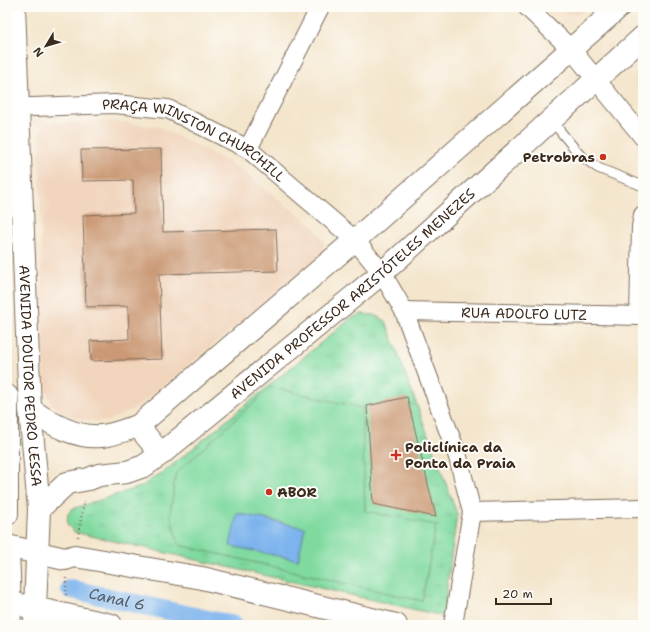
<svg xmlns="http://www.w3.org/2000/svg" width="650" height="632" font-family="'Shantell Sans',sans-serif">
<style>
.built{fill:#f1d5bd}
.grass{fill:url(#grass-tufts);stroke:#5e825f}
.garden{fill:#80daa0;stroke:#5e825f}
.water{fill:#7db4ed;stroke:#5c6f86}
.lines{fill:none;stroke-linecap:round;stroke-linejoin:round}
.canal{stroke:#7db4ed;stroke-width:19}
.building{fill:#cb9974}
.lane-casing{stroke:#7c6c5b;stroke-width:11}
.street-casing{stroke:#7c6c5b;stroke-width:20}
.secondary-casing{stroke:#7c6c5b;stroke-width:24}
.path{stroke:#7c6c5b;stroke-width:2.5;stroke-dasharray:1 3;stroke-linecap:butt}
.lane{stroke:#fff;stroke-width:9}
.street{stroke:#fff;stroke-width:18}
.secondary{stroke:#fff;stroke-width:22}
.poi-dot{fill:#c8321e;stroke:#fdfcf7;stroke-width:1.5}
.labels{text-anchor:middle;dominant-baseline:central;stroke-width:4;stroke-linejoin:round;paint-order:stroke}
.street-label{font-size:14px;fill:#3b2a1e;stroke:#fdfcf7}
.poi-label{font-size:14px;font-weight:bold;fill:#3b2a1e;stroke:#fdfcf7;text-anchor:start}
.water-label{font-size:15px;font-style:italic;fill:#525a66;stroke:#fdfcf7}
</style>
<defs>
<pattern id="grass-tufts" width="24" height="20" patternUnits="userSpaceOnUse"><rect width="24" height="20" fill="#80daa0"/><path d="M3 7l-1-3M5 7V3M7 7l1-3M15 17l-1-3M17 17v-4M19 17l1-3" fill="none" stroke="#70bb89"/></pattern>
</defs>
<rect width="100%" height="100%" fill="#fdfcf7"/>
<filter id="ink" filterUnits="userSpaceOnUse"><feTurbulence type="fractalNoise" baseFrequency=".025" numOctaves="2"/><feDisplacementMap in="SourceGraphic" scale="8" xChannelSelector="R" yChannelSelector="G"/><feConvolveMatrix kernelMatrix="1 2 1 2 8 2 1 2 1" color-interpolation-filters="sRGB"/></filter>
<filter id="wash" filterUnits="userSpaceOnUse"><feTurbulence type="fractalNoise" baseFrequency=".012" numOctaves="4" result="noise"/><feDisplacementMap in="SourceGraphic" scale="16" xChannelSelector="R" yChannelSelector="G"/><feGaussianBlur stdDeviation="0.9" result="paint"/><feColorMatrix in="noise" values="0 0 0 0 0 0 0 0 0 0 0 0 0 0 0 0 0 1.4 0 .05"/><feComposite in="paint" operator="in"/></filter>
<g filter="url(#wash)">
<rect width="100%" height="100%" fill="#f4e6cd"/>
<g class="built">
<polygon points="554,7 592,7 579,14 568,14"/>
<polygon points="643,73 643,100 635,80"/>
<polygon points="111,121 159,127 234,165 313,226 324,242 323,255 138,407 108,421 89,421 68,416 51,403 44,383 39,135 45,124 56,122"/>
</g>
<polygon class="grass" points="361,314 374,315 386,321 457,514 443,616 74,532 67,524 68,514 72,509 140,487 170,467 350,319"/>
<polygon class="garden" points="271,387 362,408 365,511 436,525 422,601 179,545 170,514 176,473"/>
<polygon class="water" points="237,513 305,528 298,560 230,546"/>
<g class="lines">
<path class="canal" id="s1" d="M70,589L233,625"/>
</g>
<g id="blocks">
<g class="building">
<polygon points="161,149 163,232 276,229 278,271 159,274 162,359 91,361 90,341 129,339 128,306 86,307 83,215 134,213 133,180 82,181 81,150"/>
<polygon points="407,397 436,517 373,504 367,406"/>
</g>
</g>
</g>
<g filter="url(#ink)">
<use href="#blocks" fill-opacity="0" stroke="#7c6c5b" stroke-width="1"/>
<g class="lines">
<g class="lane-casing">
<polyline id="lane" points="551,120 580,155 598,168 643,186"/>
</g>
<g class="street-casing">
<g id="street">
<polyline points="527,7 571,49 643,137"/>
<path id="s2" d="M7,108L114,104L168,109L248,149L355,240L382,273L404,311L458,457L472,512L453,625"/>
<polyline points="248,149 320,7"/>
<path id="s3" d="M404,311L643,316"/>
<polyline points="639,316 641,227 643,215"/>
<polyline points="472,512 643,508"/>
</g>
</g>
<g class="secondary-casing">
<g id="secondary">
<path id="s4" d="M14,7L30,409L39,509L35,609V625"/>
<polyline points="7,396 7,514"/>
<path d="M30,409C52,425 80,441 108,435C118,433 128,429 138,426L355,240L619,7"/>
<polyline points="138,426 161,454"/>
<path id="s5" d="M39,509L67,483L89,479L99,475L127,472L144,466L161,454L382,273L643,37"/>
<polyline points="7,546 65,559 75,556 202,578 396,625"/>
<path d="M7,549C11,574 8,600 10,625"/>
<polyline points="7,602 111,625"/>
</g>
</g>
<g class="path">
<polyline points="78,537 84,501"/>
<polyline points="66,578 66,595"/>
</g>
<use href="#lane" class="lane"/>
<use href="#street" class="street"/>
<use href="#secondary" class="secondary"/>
</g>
</g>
<g class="poi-dot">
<circle cx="603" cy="157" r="4"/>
<path d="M394 449h4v4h4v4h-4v4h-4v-4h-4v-4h4z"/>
<circle cx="269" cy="492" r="4"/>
</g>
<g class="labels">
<g class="street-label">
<text stroke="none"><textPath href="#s2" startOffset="196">PRAÇA WINSTON CHURCHILL</textPath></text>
<text stroke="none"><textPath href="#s5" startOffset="388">AVENIDA PROFESSOR ARISTÓTELES MENEZES</textPath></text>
<text stroke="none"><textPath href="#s3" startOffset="120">RUA ADOLFO LUTZ</textPath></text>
<text stroke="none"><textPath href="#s4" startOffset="369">AVENIDA DOUTOR PEDRO LESSA</textPath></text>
</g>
<g class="poi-label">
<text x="595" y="157" text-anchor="end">Petrobras</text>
<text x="405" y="447">Policlínica da<tspan x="405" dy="16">Ponta da Praia</tspan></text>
<text x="277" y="492">ABOR</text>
</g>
<g class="water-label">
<text stroke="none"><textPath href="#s1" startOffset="48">Canal 6</textPath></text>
</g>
</g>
<rect width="650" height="632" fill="none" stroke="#fdfcf7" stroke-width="24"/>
<g transform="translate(46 46) rotate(232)" stroke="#fdfcf7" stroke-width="3" paint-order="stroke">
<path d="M0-3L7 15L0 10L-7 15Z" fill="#3b2a1e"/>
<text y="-6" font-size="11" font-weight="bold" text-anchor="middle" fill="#3b2a1e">N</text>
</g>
<path d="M496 598v6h55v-6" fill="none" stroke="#3b2a1e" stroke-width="2"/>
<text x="502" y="598" font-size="12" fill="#3b2a1e" stroke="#fdfcf7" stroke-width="3" paint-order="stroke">20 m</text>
</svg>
